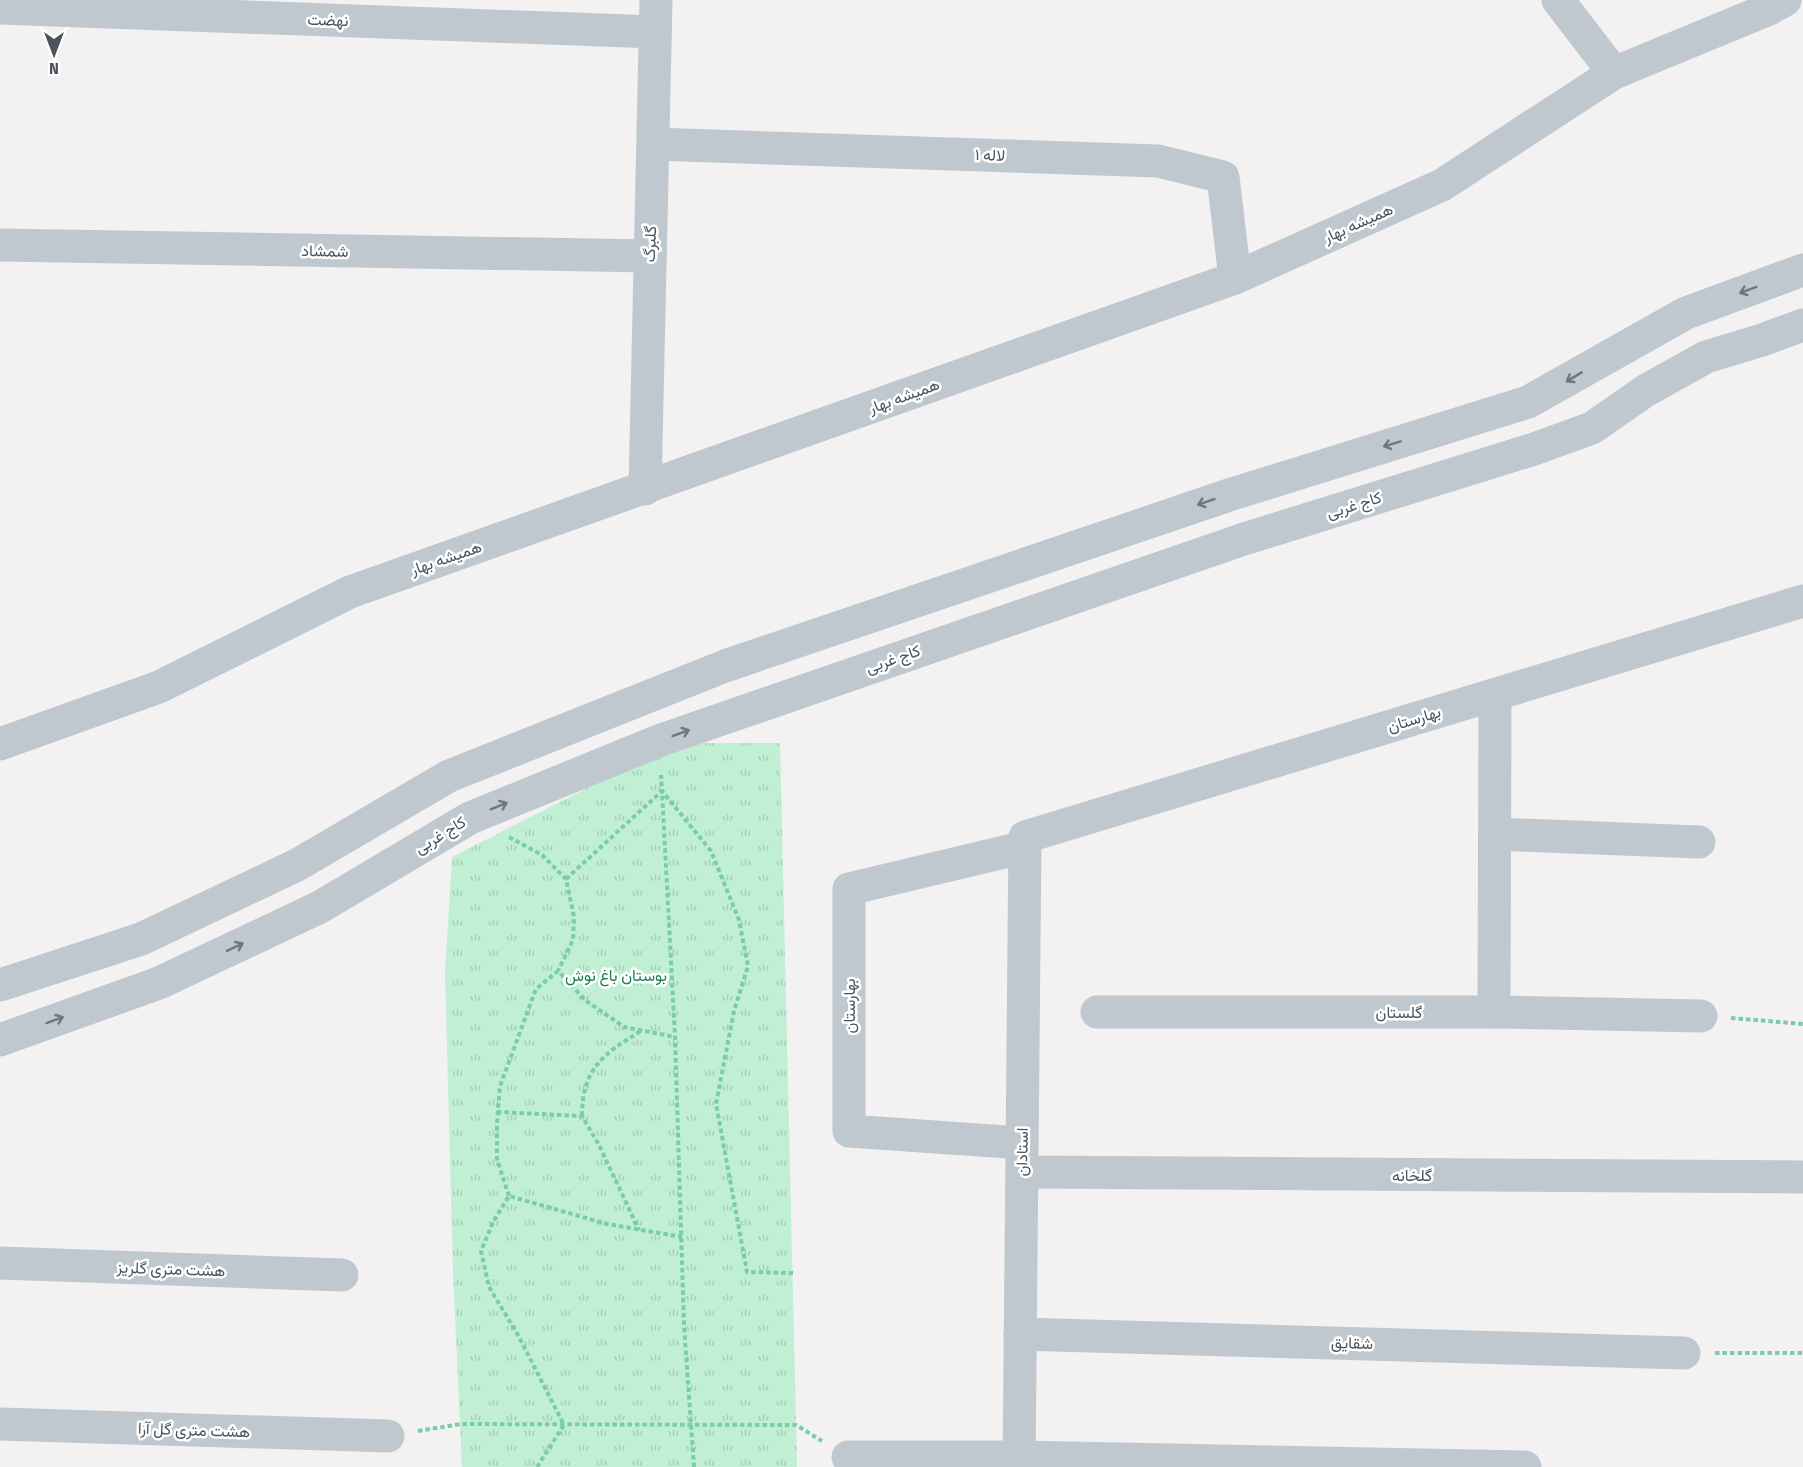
<svg xmlns="http://www.w3.org/2000/svg" width="1803" height="1467" font-family="'Fira Sans Condensed',Vazirmatn,sans-serif">
<style>
.park{fill:url(#park-tufts)}
.lines{fill:none;stroke-linecap:round;stroke-linejoin:round}
.path{stroke:#7acda6;stroke-width:4;stroke-dasharray:4.5 3;stroke-linecap:butt}
.minor{stroke:#bfc8cf;stroke-width:33}
.tertiary{stroke:#bfc8cf;stroke-width:33}
.oneway{stroke:#6c7780}
.labels{text-anchor:middle;dominant-baseline:central;stroke-width:5;stroke-linejoin:round;paint-order:stroke}
.street-label{font-size:16px;fill:#49545e;stroke:#fff}
.park-label{font-size:16px;fill:#1a804f;stroke:#fff}
</style>
<defs>
<pattern id="park-tufts" width="24" height="20" patternUnits="userSpaceOnUse" patternTransform="scale(1.5)"><rect width="24" height="20" fill="#c1efd4"/><path d="M3 7l-1-3M5 7V3M7 7l1-3M15 17l-1-3M17 17v-4M19 17l1-3" fill="none" stroke="#a7cfb8"/></pattern>
</defs>
<rect width="100%" height="100%" fill="#f3f1f1"/>
<polygon class="park" points="676,743 780,743 797,1467 462,1467 453,1272 445,972 452,857"/>
<g class="lines">
<g class="path">
<polyline points="509,837 542,855 566,879 574,917 573,940 558,971"/>
<polyline points="566,879 662,791 661,775"/>
<polyline points="1731,1018 1803,1024"/>
<polyline points="497,1112 582,1116 599,1145 639,1230"/>
<path d="M582,1116C582,1069 603,1054 641,1031"/>
<polyline points="509,1196 497,1159 497,1123 500,1086 536,989 558,971 585,1000 624,1027 675,1037"/>
<polyline points="1715,1353 1803,1353"/>
<polyline points="418,1431 461,1424 796,1425 822,1441"/>
<polyline points="537,1467 564,1425 518,1335 489,1287 481,1251 493,1222 509,1196 607,1224 682,1237"/>
<polyline points="694,1467 684,1325 675,1037 662,791 711,851 739,920 748,966 734,1011 716,1104 747,1272 793,1273"/>
</g>
<g class="minor">
<polyline points="1558,0 1614,73"/>
<polyline points="0,8 655,32"/>
<polyline points="654,144 1158,161 1223,177 1235,278"/>
<polyline points="0,245 650,256"/>
<polyline points="645,489 656,0"/>
<polyline points="0,744 159,687 350,592 1235,278 1442,185 1614,73 1769,9 1785,0"/>
<polyline points="1495,834 1699,842"/>
<polyline points="1097,1012 1494,1012 1701,1016"/>
<polyline points="1494,1012 1495,695"/>
<polyline points="1022,1143 849,1131 849,889 1025,847"/>
<polyline points="1022,1172 1803,1177"/>
<polyline points="0,1263 342,1275"/>
<polyline points="1020,1334 1684,1353"/>
<polyline points="0,1424 388,1436"/>
<polyline points="848,1457 1019,1457 1525,1467"/>
<polyline points="1019,1467 1025,837 1803,601"/>
</g>
<g class="tertiary">
<polyline points="0,985 141,939 297,865 449,776 725,666 1229,495 1528,402 1686,313 1803,270"/>
<polyline points="0,1040 159,983 320,907 470,818 661,740 1244,539 1534,449 1592,428 1645,391 1706,357 1762,340 1803,325"/>
</g>
</g>
<defs><path id="oneway-shaft" d="M-6 0H5M1.5-3L5.5 0L1.5 3" fill="none" stroke-width="1.6" stroke-linecap="round" stroke-linejoin="round" transform="scale(1.5)"/></defs>
<g class="oneway">
<use href="#oneway-shaft" transform="translate(1748 290) rotate(160)"/>
<use href="#oneway-shaft" transform="translate(1574 377) rotate(149)"/>
<use href="#oneway-shaft" transform="translate(1392 444) rotate(163)"/>
<use href="#oneway-shaft" transform="translate(1206 502) rotate(161)"/>
<use href="#oneway-shaft" transform="translate(681 733) rotate(-20)"/>
<use href="#oneway-shaft" transform="translate(499 806) rotate(-22)"/>
<use href="#oneway-shaft" transform="translate(235 947) rotate(-25)"/>
<use href="#oneway-shaft" transform="translate(55 1020) rotate(-20)"/>
</g>
<g class="labels">
<g class="street-label">
<text transform="translate(328 20) rotate(2)">نهضت</text>
<text transform="translate(990 155) rotate(2)">لاله ۱</text>
<text transform="translate(1358 223) rotate(-24)">همیشه بهار</text>
<text transform="translate(650 244) rotate(-88)">گلبرگ</text>
<text transform="translate(325 251) rotate(1)">شمشاد</text>
<text transform="translate(904 396) rotate(-20)">همیشه بهار</text>
<text transform="translate(1354 505) rotate(-17)">کاج غربی</text>
<text transform="translate(446 558) rotate(-19)">همیشه بهار</text>
<text transform="translate(893 659) rotate(-19)">کاج غربی</text>
<text transform="translate(1414 719) rotate(-17)">بهارستان</text>
<text transform="translate(440 835) rotate(-31)">کاج غربی</text>
<text transform="translate(849 1006) rotate(-90)">بهارستان</text>
<text x="1399" y="1012">گلستان</text>
<text transform="translate(1022 1152) rotate(-89)">استادان</text>
<text x="1412" y="1175">گلخانه</text>
<text transform="translate(171 1269) rotate(2)">هشت متری گلریز</text>
<text transform="translate(1352 1343) rotate(2)">شقایق</text>
<text transform="translate(194 1430) rotate(2)">هشت متری گل آرا</text>
</g>
<g class="park-label">
<text x="616" y="975">بوستان باغ نوش</text>
</g>
</g>
<g transform="translate(54 54) rotate(180)" stroke="#ffffff" stroke-width="4.5" paint-order="stroke">
<path d="M0-4.5L10 22L0 15L-10 22Z" fill="#49545e"/>
<text y="-9" font-size="16" font-weight="bold" text-anchor="middle" fill="#49545e">N</text>
</g>
</svg>
